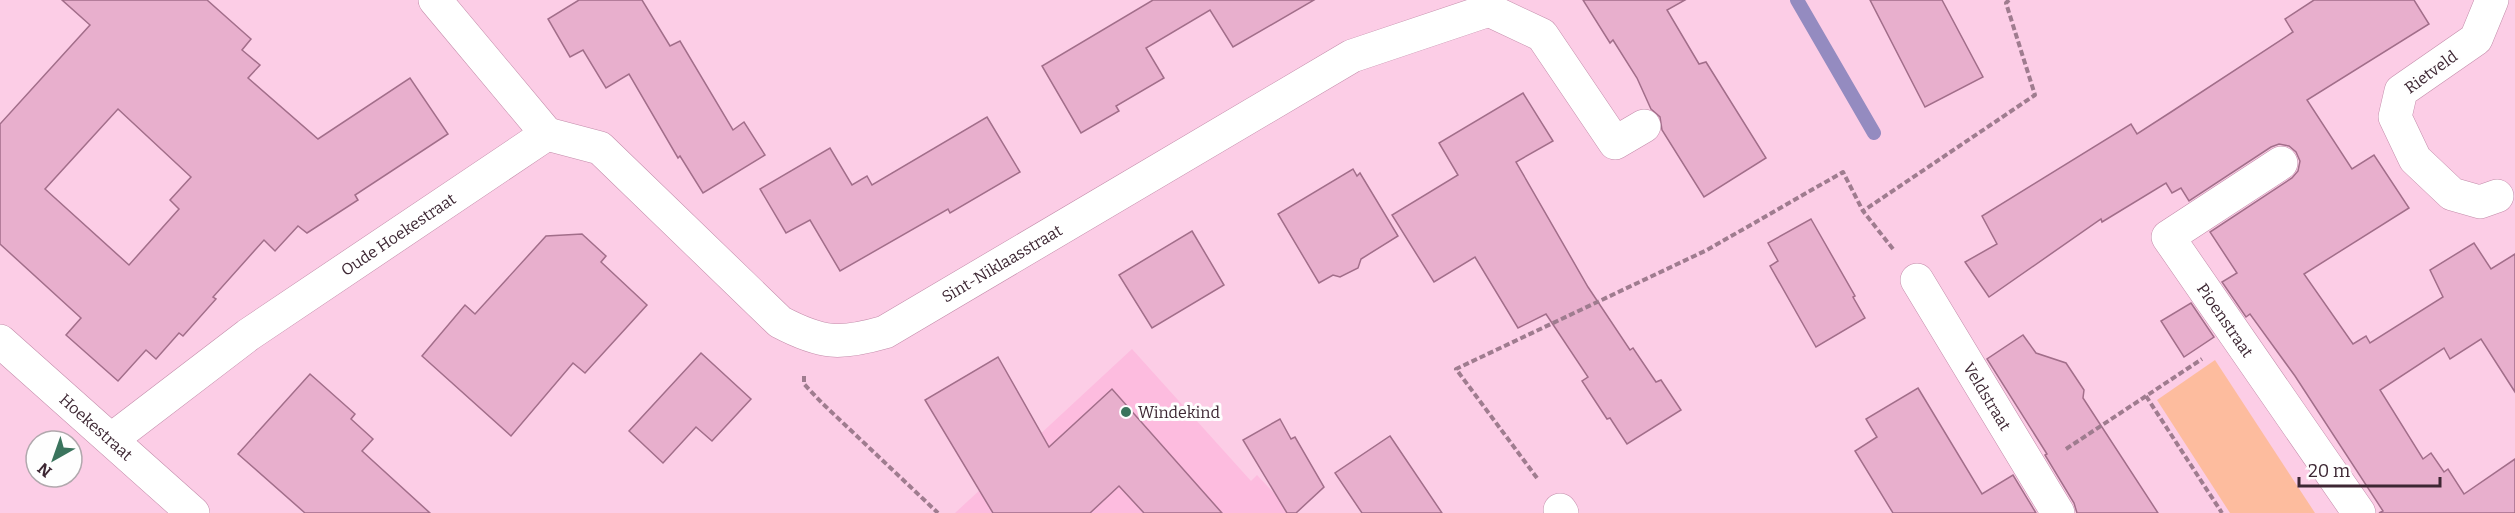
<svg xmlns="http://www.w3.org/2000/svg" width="2515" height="513" font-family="Bitter,serif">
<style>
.built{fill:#fdbcdf}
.green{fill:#fdbc9e}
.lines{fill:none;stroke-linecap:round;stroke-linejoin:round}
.stream{stroke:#948bc0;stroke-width:14}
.building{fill:#e8afcd;stroke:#a26e8a;stroke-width:1.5;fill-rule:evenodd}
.minor-casing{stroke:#c38caa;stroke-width:34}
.path{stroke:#9f7c8f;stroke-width:4;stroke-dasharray:6 3;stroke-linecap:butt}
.minor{stroke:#fff;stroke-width:33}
.poi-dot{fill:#3a745d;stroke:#fefefe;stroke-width:2}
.labels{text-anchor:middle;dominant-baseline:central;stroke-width:6;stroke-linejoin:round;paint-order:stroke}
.street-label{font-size:16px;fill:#3d2733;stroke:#fefefe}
.poi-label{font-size:16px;fill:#3d2733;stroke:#fefefe;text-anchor:start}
</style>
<rect width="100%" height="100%" fill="#fccde6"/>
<polygon class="built" points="1132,349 1251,481 1257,475 1291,511 1289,513 955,513"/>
<polygon class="green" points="2215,360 2315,513 2230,513 2157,400"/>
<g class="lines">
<polyline class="stream" points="1797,0 1874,133"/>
</g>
<g class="building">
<path d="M62,0H207L251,39L242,50L260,65L248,78L318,139L410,78L448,134L355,195L358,200L307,233L298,226L275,251L264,240L213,297L216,299L183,336L179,333L156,359L146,350L118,381L66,335L81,318L0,244V124L90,25ZM118,109L191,177L170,200L179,209L129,265L45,189Z"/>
<polygon points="579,0 642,0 670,46 680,41 733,130 744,122 765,155 703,193 680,156 678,158 629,74 606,88 583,50 570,57 548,19"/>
<polygon points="1153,0 1314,0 1233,47 1210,10 1146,48 1164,78 1116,106 1119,111 1081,133 1042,66"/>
<polygon points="1583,0 1685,0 1667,10 1699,64 1706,62 1766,158 1704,197 1662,130 1660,117 1651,109 1637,78 1613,40 1610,43"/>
<polygon points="1870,0 1942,0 1983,77 1925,107"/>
<polygon points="2314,0 2414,0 2429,24 2307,100 2352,169 2374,155 2409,208 2304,274 2353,344 2366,336 2370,343 2443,297 2430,270 2474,243 2491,269 2515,254 2515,392 2481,339 2450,359 2444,348 2380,390 2423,459 2431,453 2444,472 2448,469 2464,494 2515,459 2515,513 2379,513 2383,511 2295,376 2250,314 2246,317 2222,282 2237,273 2210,232 2292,178 2298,171 2300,161 2296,152 2289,146 2279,144 2271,147 2189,201 2181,188 2172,193 2166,183 2102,222 2101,219 1989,297 1965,262 1997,244 1982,216 2131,124 2137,134 2171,112 2293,32 2285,19"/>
<polygon points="1523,93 1553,141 1516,162 1588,287 1630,350 1633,348 1656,382 1661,380 1681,410 1627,444 1610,418 1607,419 1582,381 1588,377 1546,314 1518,328 1475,257 1434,282 1392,215 1458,175 1439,143"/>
<polygon points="987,117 1020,172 950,213 948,209 840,271 810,220 786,233 760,189 830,148 852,185 867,176 872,185"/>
<polygon points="1353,169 1357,176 1360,173 1398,236 1361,259 1358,268 1340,277 1333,275 1319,283 1278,214"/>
<polygon points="1811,219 1855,296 1853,297 1865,318 1816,347 1770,266 1778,261 1768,243"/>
<polygon points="1192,231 1224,285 1152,328 1119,275"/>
<polygon points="582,234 606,256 601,262 647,305 585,373 573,363 511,436 422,356 465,305 475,314 546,236"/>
<polygon points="2191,303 2214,337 2184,357 2161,321"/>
<polygon points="2023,335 2036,353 2066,363 2084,390 2083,398 2158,513 2077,513 2074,503 2045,455 2047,454 1987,359"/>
<polygon points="701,353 751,399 712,441 696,427 663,463 629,431"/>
<polygon points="998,357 1049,447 1112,389 1222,513 1144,513 1119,486 1090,513 993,513 925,400"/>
<polygon points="310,374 355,414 351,419 373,439 362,451 430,513 305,513 238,454"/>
<polygon points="1918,388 1982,494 2013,475 2036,513 1893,513 1855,451 1877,437 1866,419"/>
<polygon points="1280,419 1291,439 1295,437 1324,487 1296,513 1287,513 1243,440"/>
<polygon points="1390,436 1442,513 1362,513 1335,473"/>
</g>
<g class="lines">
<g class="minor-casing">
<g id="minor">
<polyline points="2492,0 2476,39 2401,91 2395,117 2415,159 2452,194 2480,202 2497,196"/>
<polyline points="1489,10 1542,35 1615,143 1644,126"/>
<path id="s1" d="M547,134L600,148L780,322C822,344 840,345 885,332L1352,56L1489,10"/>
<path id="s2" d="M2281,163L2168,237L2359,513"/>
<path id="s3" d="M1917,280L2058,513"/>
<path id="s4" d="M0,341L193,513"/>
<path id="s5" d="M112,439L248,335L547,134L435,0"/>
<polyline points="1560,510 1562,513"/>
</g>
</g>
<g class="path">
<polyline points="1893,249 1863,211 2035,95 2006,3 2009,0"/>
<polyline points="804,376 804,384 822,403 938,513"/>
<polyline points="2146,396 2222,513"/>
<polyline points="2066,449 2202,359"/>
<polyline points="1537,478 1456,369 1707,250 1843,172 1863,211"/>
</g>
<use href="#minor" class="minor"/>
</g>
<circle class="poi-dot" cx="1126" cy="412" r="6"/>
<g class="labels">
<g class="street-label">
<text transform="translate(2431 72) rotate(-36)">Rietveld</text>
<text stroke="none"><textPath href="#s5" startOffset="352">Oude Hoekestraat</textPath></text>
<text stroke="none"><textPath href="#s1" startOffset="550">Sint-Niklaasstraat</textPath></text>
<text stroke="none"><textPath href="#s2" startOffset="236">Pioenstraat</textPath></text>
<text stroke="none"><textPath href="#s3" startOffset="136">Veldstraat</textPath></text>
<text stroke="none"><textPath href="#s4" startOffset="129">Hoekestraat</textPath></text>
</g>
<g class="poi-label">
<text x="1138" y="412">Windekind</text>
</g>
</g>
<g transform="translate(54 459) rotate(220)"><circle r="28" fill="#fefefe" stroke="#b1a8ad" stroke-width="1.5"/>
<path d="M0-4.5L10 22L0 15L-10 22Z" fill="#3a745d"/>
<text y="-9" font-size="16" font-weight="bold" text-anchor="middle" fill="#3d2733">N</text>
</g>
<path d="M2299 477v9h141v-9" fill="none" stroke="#3d2733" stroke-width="3"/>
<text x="2308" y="477" font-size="18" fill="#3d2733" stroke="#fefefe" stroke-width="4.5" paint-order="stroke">20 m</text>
</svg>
